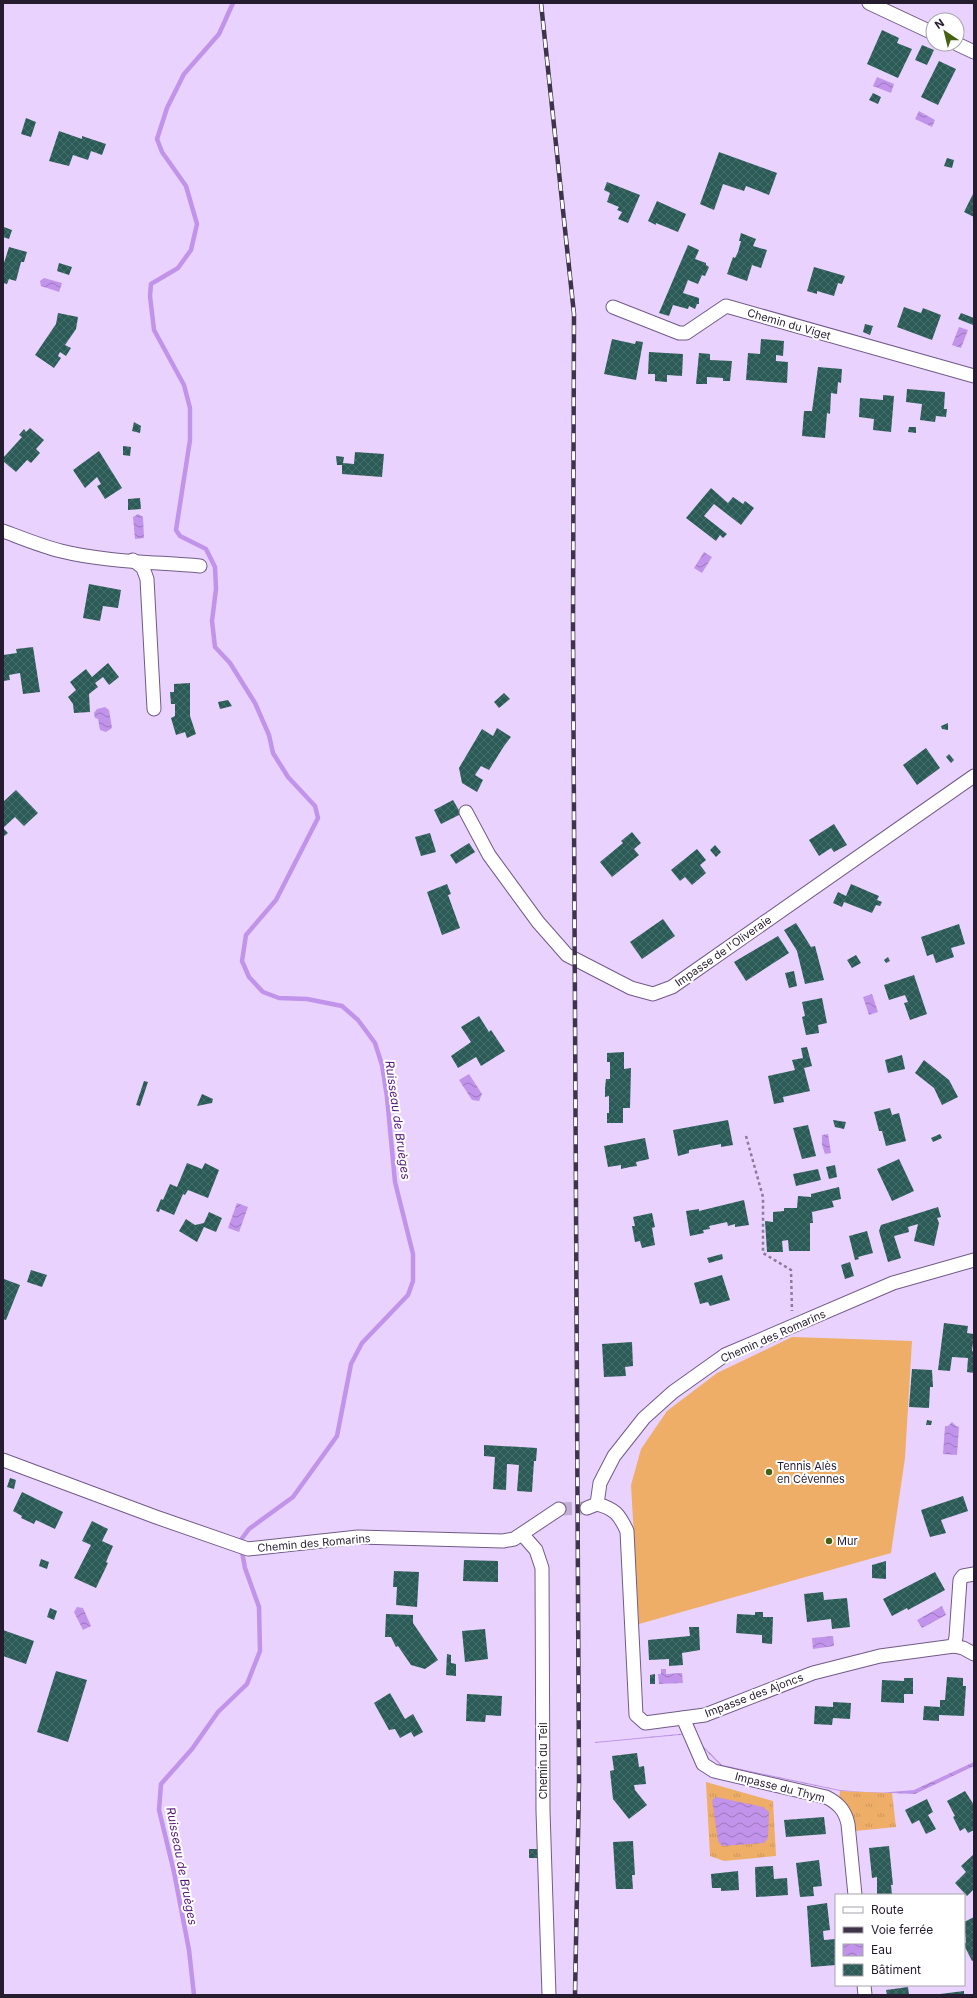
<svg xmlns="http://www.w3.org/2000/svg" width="977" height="1998" font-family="Inter,sans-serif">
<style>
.grass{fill:url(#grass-tufts)}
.pitch{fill:#eeae67}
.water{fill:url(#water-waves)}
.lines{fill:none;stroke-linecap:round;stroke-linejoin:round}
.stream{stroke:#c193ea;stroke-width:4.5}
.building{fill:url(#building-cross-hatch)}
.street-tunnel{stroke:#c2aed5;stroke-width:13;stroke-dasharray:13 6;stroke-linecap:butt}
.street-casing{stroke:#725a88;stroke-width:15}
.path{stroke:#8c7c9b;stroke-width:2.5;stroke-dasharray:3 3;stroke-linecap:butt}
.street{stroke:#fff;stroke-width:13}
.rail-casing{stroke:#3e3349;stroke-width:4.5}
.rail{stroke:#fff;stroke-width:3;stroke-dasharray:9;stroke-linecap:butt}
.poi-dot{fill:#456113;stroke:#fff;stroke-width:1.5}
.labels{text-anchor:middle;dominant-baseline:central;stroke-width:4;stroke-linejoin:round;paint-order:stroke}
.street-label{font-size:11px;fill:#261c2f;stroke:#fff}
.poi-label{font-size:11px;fill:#261c2f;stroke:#fff;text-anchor:start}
.water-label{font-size:12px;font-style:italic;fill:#54157c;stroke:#fff}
</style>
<defs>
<pattern id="grass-tufts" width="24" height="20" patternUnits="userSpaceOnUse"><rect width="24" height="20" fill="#eeae67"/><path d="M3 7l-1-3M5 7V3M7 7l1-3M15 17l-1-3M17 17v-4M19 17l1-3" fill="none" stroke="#cc955a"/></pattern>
<pattern id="water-waves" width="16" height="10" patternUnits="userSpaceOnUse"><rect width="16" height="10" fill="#c193ea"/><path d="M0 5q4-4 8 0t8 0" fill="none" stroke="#9d77be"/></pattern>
<pattern id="building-cross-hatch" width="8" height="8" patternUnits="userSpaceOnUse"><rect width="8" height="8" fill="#2b5b56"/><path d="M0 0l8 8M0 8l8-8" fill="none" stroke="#486e6b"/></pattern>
</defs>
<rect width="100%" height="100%" fill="#e9d3fe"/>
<g class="grass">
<polygon points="706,1782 773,1801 776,1856 724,1861 710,1856"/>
<polygon points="840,1791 892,1793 896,1827 855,1831 853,1816 839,1799"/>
</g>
<polygon class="pitch" points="792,1337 912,1341 905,1458 891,1553 639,1624 631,1485 641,1449 667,1411 717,1373"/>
<g class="water">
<polygon points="877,77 894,84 891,93 873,86"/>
<polygon points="919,111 935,120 932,127 915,119"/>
<polygon points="44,278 62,283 59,292 41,286 40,281"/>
<polygon points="959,327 968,330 961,348 952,345"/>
<polygon points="138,514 143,517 144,538 135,539 133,517"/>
<polygon points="704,552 712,557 702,573 694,568"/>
<polygon points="105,707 109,710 112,728 106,732 100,730 98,719 95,718 94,713 97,709"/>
<polygon points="872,994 878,1012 869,1015 863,997"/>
<polygon points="469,1074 482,1094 479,1101 472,1100 459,1080"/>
<polygon points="828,1134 831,1153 825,1154 822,1145 822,1135"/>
<polygon points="237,1203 248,1207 239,1232 228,1228"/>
<polygon points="952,1422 956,1426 959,1427 957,1455 943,1454 945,1426 948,1426"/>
<polygon points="942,1606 946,1615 922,1628 917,1620"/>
<polygon points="77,1607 83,1608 91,1626 83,1630 74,1612"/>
<polygon points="833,1636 834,1646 813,1649 812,1638"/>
<polygon points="661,1669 666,1669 666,1674 682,1673 683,1683 659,1684 658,1674 661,1674"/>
<polygon points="690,1733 722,1765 840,1790 878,1793 914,1790 974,1762 974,1766 915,1794 840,1791 721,1766 690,1734 595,1743 595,1742"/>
<polygon points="716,1797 763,1807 769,1812 768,1838 764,1843 722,1846 718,1841 712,1800"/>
</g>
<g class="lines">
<polyline class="stream" points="194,1995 189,1950 174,1872 159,1810 161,1784 192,1749 218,1712 247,1684 260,1651 259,1607 245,1568 240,1541 249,1529 293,1497 337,1436 351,1364 362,1343 408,1295 413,1281 413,1254 395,1182 387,1097 382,1065 375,1043 358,1020 342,1006 307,999 279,998 263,992 249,977 242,961 246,935 276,900 318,818 315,806 288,777 273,753 269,735 255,703 230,663 215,647 212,621 216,589 215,567 206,549 180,536 176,530 190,440 190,408 184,385 154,330 150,296 151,284 178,268 191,250 197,224 186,186 162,152 157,139 167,108 184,74 219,34 233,3"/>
</g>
<g class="building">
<polygon points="882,30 899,38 897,43 912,49 898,78 867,64"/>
<polygon points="922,45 934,50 927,65 915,60"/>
<polygon points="939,61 956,69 938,105 921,97"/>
<polygon points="873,93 881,97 878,104 869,100"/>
<polygon points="26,118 36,122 31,137 21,134"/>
<polygon points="59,131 82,139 82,136 106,144 102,155 91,151 88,160 73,155 69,166 49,161"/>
<polygon points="719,152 777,173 769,195 746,186 744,191 723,184 714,210 700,204"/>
<polygon points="947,158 954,160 952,168 944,166"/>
<polygon points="607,182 640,195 628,223 618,219 622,212 617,210 619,207 607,202 610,193 604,190"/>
<polygon points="974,192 974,217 964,212"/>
<polygon points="657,201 686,214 678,232 656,223 656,225 648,221"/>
<polygon points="4,227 12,230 9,239 3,237"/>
<polygon points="741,233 756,239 753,246 767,250 761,268 752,265 747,281 727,274 733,257 735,258 738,252 741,241 739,241"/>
<polygon points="688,245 699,250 695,259 706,263 706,265 709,267 705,276 702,275 698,284 688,280 683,293 699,298 699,304 697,304 695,309 689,306 688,309 673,305 669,316 659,313"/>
<polygon points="9,247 27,252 24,262 21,262 16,281 9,279 7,284 3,283 3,266"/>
<polygon points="59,263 72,267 69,275 57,271"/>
<polygon points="814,267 845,276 842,284 838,283 834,296 817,291 817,294 807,291"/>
<polygon points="904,307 921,313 923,308 941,315 932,340 897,327"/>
<polygon points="58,313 78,317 76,329 65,345 71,348 66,356 60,352 58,356 61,358 54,368 35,355 56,324"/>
<polygon points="961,313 974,318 973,325 958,319"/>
<polygon points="865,324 873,326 870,335 863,332"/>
<polygon points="612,339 635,344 636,341 643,342 636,380 604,374"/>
<polygon points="761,339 784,341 783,356 776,355 776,361 788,362 787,383 746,380 748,353 760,354"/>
<polygon points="649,352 683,354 682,376 667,375 667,382 655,381 655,374 648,374"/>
<polygon points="699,353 710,354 710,360 732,361 730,381 723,381 723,378 707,377 707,384 696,384"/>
<polygon points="818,367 842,369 841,383 838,382 837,394 831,393 830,414 827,413 825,438 802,436 804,411 812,411"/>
<polygon points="907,389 945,392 944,409 947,409 946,417 936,416 935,422 920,420 922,404 906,402"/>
<polygon points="883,395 894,396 891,432 873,430 874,419 859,417 860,398 883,400"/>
<polygon points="134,422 141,426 140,433 132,431"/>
<polygon points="909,427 916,427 916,433 908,432"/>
<polygon points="30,428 44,440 36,449 40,453 31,463 27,460 16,472 3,461 3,458 22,437 19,435 24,429 26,432"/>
<polygon points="123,446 131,447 130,456 123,455"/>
<polygon points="99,451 122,488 105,499 97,486 101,484 97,477 85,488 73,470"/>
<polygon points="355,452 384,454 382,477 342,474 342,465 337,465 336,456 344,457 343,463 354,464"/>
<polygon points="711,488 728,503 733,497 743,504 745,501 754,508 741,525 714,504 704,516 727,534 723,538 720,535 716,541 686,518"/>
<polygon points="140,498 141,509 128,510 128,499"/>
<polygon points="89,584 121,590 118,608 103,606 100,621 83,618"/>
<polygon points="33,647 40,692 23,694 20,673 9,675 10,680 3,681 3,655 17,653 16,649"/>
<polygon points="108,663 119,677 109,685 103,677 95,683 98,687 89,694 90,712 74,713 73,704 68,697 76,690 70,682 86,669 92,677"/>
<polygon points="190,683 190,716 196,734 187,738 185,732 176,735 171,718 175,716 175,704 171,704 170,692 174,692 174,684"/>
<polygon points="504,693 510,699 499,708 494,702"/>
<polygon points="228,700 232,706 220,709 218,702"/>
<polygon points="948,723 948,730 942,729 941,726"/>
<polygon points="497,728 511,737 504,746 489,770 481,766 475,775 483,780 477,792 462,783 459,768 482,729 493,736"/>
<polygon points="926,748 940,768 917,785 903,765"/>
<polygon points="949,754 954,760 951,763 946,757"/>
<polygon points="16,790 38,813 24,826 15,817 3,828 8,833 3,837 3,802"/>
<polygon points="453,800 461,814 441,824 434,810"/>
<polygon points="834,824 847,845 834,852 831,848 819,856 809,840"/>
<polygon points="632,832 641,843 634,849 639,855 612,877 600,862 623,843 621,841"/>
<polygon points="430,833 436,852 421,856 415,837"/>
<polygon points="469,843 475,852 456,864 450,855"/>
<polygon points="715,845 721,852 716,857 710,850"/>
<polygon points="697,849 706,860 700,865 706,873 692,885 685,877 680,881 671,870"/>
<polygon points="447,884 451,894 448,895 460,928 442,935 427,892"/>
<polygon points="851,884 879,896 877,900 882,902 880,906 876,905 872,913 844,902 842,907 833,903 838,892 846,896"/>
<polygon points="663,919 675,936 642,959 630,942"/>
<polygon points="796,923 811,947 815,946 824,980 805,984 797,951 784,930"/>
<polygon points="959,924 965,944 951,948 954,957 936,963 933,954 927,956 921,937"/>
<polygon points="778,936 789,953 746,981 734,962"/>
<polygon points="856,955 861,963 852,968 847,960"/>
<polygon points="888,957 890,961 886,963 884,960"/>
<polygon points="794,971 797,986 789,988 785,973"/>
<polygon points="914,975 927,1014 910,1020 904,1003 908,1002 905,995 889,1000 884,985"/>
<polygon points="822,998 827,1023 818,1025 819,1033 806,1035 802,1017 805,1016 802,1002"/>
<polygon points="479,1016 489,1032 491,1030 505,1051 481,1066 476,1057 458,1068 451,1056 471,1042 461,1027"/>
<polygon points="807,1047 812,1066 804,1068 810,1091 783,1097 784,1102 774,1104 768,1076 795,1070 792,1060 803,1058 801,1048"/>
<polygon points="624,1052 624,1069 631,1068 630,1108 623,1108 623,1123 607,1123 607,1113 609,1113 609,1096 605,1097 605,1088 606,1079 610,1079 610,1062 607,1062 607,1053"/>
<polygon points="902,1055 905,1069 888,1073 885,1060"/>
<polygon points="924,1060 949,1080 958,1097 942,1105 934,1088 915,1073"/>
<polygon points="144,1081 148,1082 140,1106 136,1105"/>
<polygon points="202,1094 213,1099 212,1103 197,1106"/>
<polygon points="890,1108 892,1115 899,1113 906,1141 886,1146 882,1131 879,1131 874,1112"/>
<polygon points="728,1120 733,1145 721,1147 721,1144 689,1150 689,1153 678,1156 673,1130"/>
<polygon points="833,1120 846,1122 844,1129 835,1127"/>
<polygon points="808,1125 816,1156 802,1159 793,1128"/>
<polygon points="940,1134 942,1138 933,1142 931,1138"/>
<polygon points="645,1138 649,1159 636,1162 637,1166 630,1167 621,1169 621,1165 608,1167 604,1146"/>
<polygon points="899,1159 914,1191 892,1201 877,1169"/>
<polygon points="187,1163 202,1169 205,1163 219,1170 208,1198 188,1190 185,1195 183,1194 174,1215 160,1209 159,1212 156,1211 161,1199 163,1200 170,1184 177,1187"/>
<polygon points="835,1165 837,1177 829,1179 826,1167"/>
<polygon points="818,1169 821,1180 796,1186 793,1174"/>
<polygon points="839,1187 841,1199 832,1201 834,1207 812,1212 813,1223 810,1223 810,1251 789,1251 788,1240 782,1241 783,1252 767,1252 765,1221 773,1222 773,1212 784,1211 784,1208 797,1208 798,1196 811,1197 811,1194"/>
<polygon points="744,1200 749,1225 735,1227 735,1224 728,1226 727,1222 709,1226 710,1229 703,1230 704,1233 690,1236 686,1211 699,1209 699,1211"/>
<polygon points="938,1207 941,1217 937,1218 939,1223 934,1246 914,1241 918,1224 908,1227 909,1232 894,1236 901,1258 888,1262 879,1231 881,1225"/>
<polygon points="209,1212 222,1218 216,1232 204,1227 197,1242 179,1231 186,1219 195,1225 204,1223"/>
<polygon points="652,1213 655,1227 652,1228 655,1245 642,1248 640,1241 635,1242 632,1226 635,1226 633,1217"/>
<polygon points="867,1231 873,1253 858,1257 859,1259 855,1260 849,1236"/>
<polygon points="722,1254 723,1259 709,1263 707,1258"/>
<polygon points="850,1262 854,1276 845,1279 841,1265"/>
<polygon points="31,1270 47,1275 42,1287 27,1282"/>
<polygon points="722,1275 730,1300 710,1306 708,1302 700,1304 694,1283"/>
<polygon points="4,1279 20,1285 6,1320 3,1319"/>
<polygon points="944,1323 968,1326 967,1333 974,1334 972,1351 974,1352 974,1373 967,1372 968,1358 952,1357 950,1371 938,1370"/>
<polygon points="632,1342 633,1366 625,1367 626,1376 604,1377 602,1344"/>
<polygon points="912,1369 932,1370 933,1387 930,1387 929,1408 909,1407"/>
<polygon points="927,1420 932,1421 931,1425 926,1425"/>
<polygon points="484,1445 537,1448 536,1461 534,1461 532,1492 517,1491 519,1465 507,1464 506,1490 493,1489 495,1457 484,1456"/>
<polygon points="10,1478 16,1480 14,1489 7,1487"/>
<polygon points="22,1492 63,1512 55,1529 36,1520 34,1524 21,1518 22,1516 13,1511"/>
<polygon points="963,1496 968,1511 941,1520 946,1533 930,1537 921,1510"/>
<polygon points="92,1521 108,1529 102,1541 113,1546 106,1562 108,1563 96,1588 74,1578 91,1545 82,1541"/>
<polygon points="41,1559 49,1562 47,1569 39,1566"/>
<polygon points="464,1560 498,1561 498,1582 463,1581"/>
<polygon points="886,1561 886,1579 872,1578 872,1565"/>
<polygon points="394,1571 419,1572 417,1607 396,1605 397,1587 393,1587"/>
<polygon points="935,1572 945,1590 908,1610 907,1608 892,1616 883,1599"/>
<polygon points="823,1592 824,1600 847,1598 850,1627 832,1629 831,1619 807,1622 804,1594"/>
<polygon points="50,1608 57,1611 54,1620 47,1617"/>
<polygon points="755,1612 763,1612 763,1617 773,1617 772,1644 762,1643 762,1635 736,1633 737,1614 755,1615"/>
<polygon points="386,1614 413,1615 413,1623 438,1660 425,1669 411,1665 398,1646 396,1647 391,1637 385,1637"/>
<polygon points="689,1627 699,1627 700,1650 682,1653 683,1665 669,1666 669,1659 649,1660 648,1640 690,1636"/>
<polygon points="485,1629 488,1659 465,1662 462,1631"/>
<polygon points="3,1630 34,1641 26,1664 3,1656"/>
<polygon points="447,1654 451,1655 451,1663 456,1664 456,1676 446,1675"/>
<polygon points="56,1671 87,1680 68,1742 37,1732"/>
<polygon points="655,1674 655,1684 650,1684 650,1675"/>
<polygon points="947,1677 963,1678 963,1686 966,1686 964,1716 939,1715 939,1721 923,1720 924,1706 940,1707 940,1700 945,1700"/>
<polygon points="904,1678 913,1678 913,1694 904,1694 904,1703 881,1702 882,1680 904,1681"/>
<polygon points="390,1693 405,1719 413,1714 423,1732 414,1737 411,1732 400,1738 395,1729 389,1730 374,1703"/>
<polygon points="467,1694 502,1696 501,1716 486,1715 485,1722 466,1721"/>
<polygon points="833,1702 851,1703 850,1719 833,1718 832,1725 814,1724 815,1706 833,1707"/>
<polygon points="637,1753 639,1767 644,1766 646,1784 634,1785 635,1790 647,1805 629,1819 613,1799 610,1771 614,1770 612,1756"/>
<polygon points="965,1791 974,1805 974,1830 968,1833 965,1828 960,1831 953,1817 955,1816 947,1801"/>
<polygon points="927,1799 933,1812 928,1815 936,1829 926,1834 919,1820 912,1824 905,1810"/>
<polygon points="824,1817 826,1834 786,1837 784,1820"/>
<polygon points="633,1841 635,1875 632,1875 633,1889 616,1889 613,1842"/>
<polygon points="889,1846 893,1885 891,1885 892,1895 877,1895 877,1877 872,1878 869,1848"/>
<rect x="529" y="1849" width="8" height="9"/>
<polygon points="974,1854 974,1889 967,1896 955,1883 966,1872 961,1866"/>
<polygon points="819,1860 822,1886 813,1887 814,1896 800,1897 796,1863"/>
<polygon points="773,1866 774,1879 787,1878 788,1895 756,1897 755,1867"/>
<polygon points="738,1871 739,1890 721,1891 721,1888 712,1888 711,1874"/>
<polygon points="827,1903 830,1930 823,1931 824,1940 836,1939 836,1965 811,1967 807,1906"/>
<polygon points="974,1917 974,1960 972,1961 964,1945 966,1942 964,1922"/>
<polygon points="908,1987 909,1995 887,1995 886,1990"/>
<polygon points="964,1991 964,1995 940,1995 940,1994"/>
</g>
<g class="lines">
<polyline class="street-tunnel" points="559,1509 587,1508"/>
<g class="street-casing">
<g id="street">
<polyline points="869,3 933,33"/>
<polyline points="957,44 974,52"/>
<polyline points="613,307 679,333 686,333 726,306 974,376"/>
<path d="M3,531C22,538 41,546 61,551C105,562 154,562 200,566"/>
<polyline points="133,560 143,568 147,579 154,709"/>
<polyline points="466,812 489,855 538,922 567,955 631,988 653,994 672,987 974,776"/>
<polyline points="3,1460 156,1517 248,1549 358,1537 503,1541 514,1539 559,1509"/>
<path d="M597,1504C615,1509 619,1514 627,1531L636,1715L645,1723L705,1715L813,1673L880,1656L954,1646L963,1648L974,1654"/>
<polyline points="587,1508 597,1504 600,1483 614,1456 644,1418 673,1392 725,1355 893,1283 974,1260"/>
<polyline points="522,1534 536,1550 542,1568 543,1811 549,1995"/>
<polyline points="954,1646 956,1637 960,1580 963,1576 974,1574"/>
<path d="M683,1718L703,1764L714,1771L826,1797C838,1803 845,1810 848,1824L855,1895"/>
<polyline points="864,1985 865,1995"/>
</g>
</g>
<polyline class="path" points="746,1136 763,1197 763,1253 791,1270 792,1311"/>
<use href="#street" class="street"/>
<g class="rail-casing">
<polyline id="rail" points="541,3 574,314 573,627 579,1783 575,1995"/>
</g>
<use href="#rail" class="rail"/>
</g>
<g class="poi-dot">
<circle cx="769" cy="1472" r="4"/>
<circle cx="829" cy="1541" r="4"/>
</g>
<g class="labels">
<g class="street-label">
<text transform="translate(789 324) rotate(16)">Chemin du Viget</text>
<text transform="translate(723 951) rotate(-35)">Impasse de l'Oliveraie</text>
<text transform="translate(773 1336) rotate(-24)">Chemin des Romarins</text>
<text transform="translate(314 1543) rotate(-5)">Chemin des Romarins</text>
<text transform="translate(754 1695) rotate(-21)">Impasse des Ajoncs</text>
<text transform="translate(543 1761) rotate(-90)">Chemin du Teil</text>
<text transform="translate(780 1787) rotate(14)">Impasse du Thym</text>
</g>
<g class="poi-label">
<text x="777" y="1466">Tennis Alès<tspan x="777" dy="13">en Cévennes</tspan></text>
<text x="837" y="1541">Mur</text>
</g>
<g class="water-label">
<text transform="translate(398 1120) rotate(82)">Ruisseau de Bruèges</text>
<text transform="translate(182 1866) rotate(79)">Ruisseau de Bruèges</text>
</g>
</g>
<rect width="977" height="1998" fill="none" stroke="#261c2f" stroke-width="8"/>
<rect x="835" y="1894" width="130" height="92" fill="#ffffff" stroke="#a8a4ac"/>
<rect x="843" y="1907" width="20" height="6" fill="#ffffff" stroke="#a8a4ac"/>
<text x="871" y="1914" font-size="12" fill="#261c2f">Route</text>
<rect x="843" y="1927" width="20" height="6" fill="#3e3349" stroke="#a8a4ac"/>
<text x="871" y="1934" font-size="12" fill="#261c2f">Voie ferrée</text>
<rect x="843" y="1944" width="20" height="12" fill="url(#water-waves)" stroke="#a8a4ac"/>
<text x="871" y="1954" font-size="12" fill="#261c2f">Eau</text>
<rect x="843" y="1964" width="20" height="12" fill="url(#building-cross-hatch)" stroke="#a8a4ac"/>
<text x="871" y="1974" font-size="12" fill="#261c2f">Bâtiment</text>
<g transform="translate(945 32) rotate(325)"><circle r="19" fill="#ffffff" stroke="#a8a4ac"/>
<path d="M0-3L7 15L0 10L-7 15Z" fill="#456113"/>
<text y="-6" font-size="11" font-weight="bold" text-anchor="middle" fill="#261c2f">N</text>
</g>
</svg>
